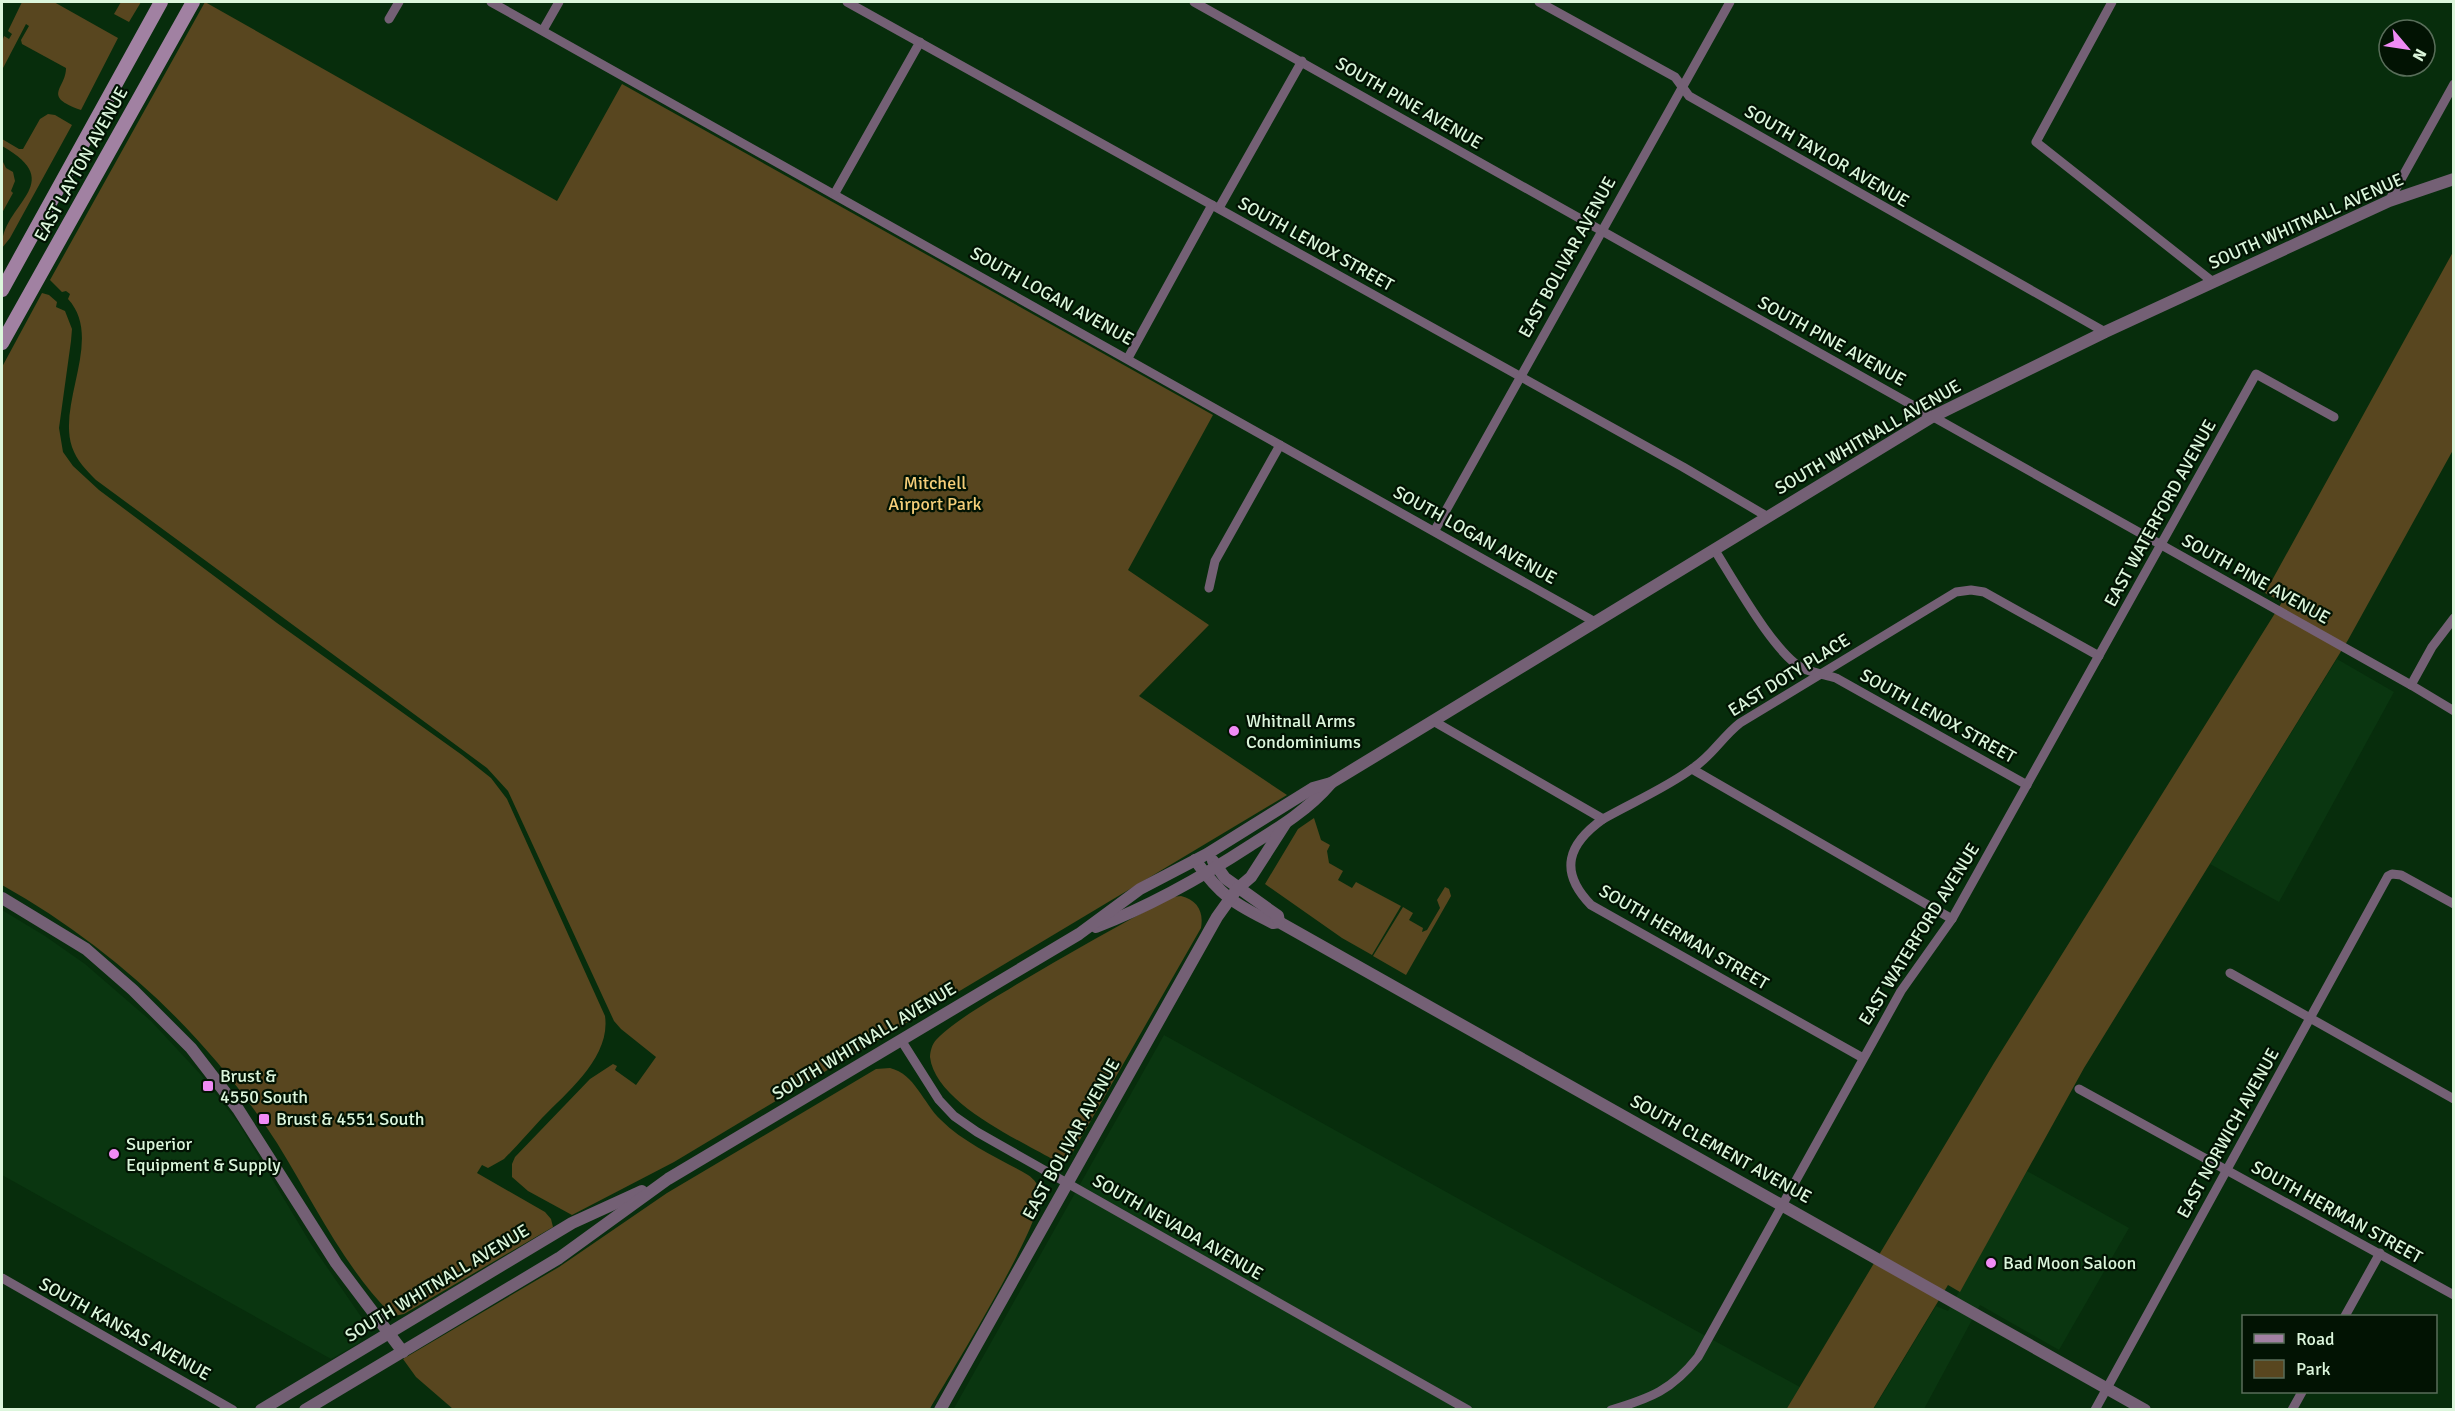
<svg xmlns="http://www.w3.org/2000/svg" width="2455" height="1411" font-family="Signika,sans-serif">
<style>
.built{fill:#0a3610}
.green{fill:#58461f}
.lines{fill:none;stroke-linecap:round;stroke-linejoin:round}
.minor{stroke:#746075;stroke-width:9}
.tertiary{stroke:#746075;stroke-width:12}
.secondary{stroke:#a181a2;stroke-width:14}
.poi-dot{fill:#f08bf5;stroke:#021303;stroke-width:2}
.labels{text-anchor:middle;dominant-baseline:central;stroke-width:4.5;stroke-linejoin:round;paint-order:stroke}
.street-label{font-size:18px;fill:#dcf6dc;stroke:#021303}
.park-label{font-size:18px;fill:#f5ce79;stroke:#021303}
.poi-label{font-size:18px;fill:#dcf6dc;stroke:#021303;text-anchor:start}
</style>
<rect width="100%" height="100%" fill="#072d0c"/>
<g class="built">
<polygon points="2337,659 2394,692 2279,902 2210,864"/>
<polygon points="2,910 45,936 85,964 151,1021 202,1076 239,1124 311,1244 362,1318 364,1333 359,1343 331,1359 2,1175"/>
<polygon points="1164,1035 1702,1334 1800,1387 1786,1410 953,1410"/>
<polygon points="2027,1171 2129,1228 2059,1350 1980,1305 1924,1409 1873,1410 1936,1306 1948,1311"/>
</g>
<g class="green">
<path d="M22,2H54L118,38L81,110C41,96 66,89 66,68L22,44L21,40L29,26L26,24L2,70V42L4,36L9,39L12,34L8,31Z"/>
<polygon points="121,2 141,2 129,22 114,14"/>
<path d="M205,2L557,201L622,84L1213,415L1128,570L1209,625L1139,696L1287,795L674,1162L572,1215L528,1191L512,1177V1164L515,1157L590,1079L613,1064L617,1066L615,1070L636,1085L656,1057L621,1029L614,1021L508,791L487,768L437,731L96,480C86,470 77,461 72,447C57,402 104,338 68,299L70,294L66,291L62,292L50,280Z"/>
<path d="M48,114L55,115L72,125L10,238L2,248C0,204 70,184 2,146V139L19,149H23L40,119Z"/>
<polygon points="2,160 6,168 13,172 15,181 11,191 13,193 2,213"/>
<polygon points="2453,252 2453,450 2348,640 2084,1068 1960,1292 1948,1285 1873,1409 1786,1410 1994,1063 2282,602 2265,593"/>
<path d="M42,293L49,295L57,302L56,307L65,311L72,329L71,341L59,428L63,452L73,466L99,490L277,623L462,755L491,778L507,799L605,1016C611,1057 567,1092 542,1118C529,1132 517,1146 504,1159L488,1168L482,1165L477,1173L545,1212L551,1219L553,1227L404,1314L394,1316L390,1313C342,1264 313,1201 277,1143C207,1035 114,948 2,885V367Z"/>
<polygon points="1314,818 1321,840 1330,845 1327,851 1329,863 1343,871 1338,880 1352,888 1356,882 1401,906 1372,955 1342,938 1265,884 1298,829"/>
<polygon points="1445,887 1449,889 1451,896 1406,975 1373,956 1403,907 1413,913 1409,920 1423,928 1422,932 1427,930 1440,908 1437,900"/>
<path d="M1181,896C1197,900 1204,911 1201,928L1070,1157L1064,1160L1052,1159C1017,1139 935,1102 930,1057C930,1052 932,1044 936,1040C954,1021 991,1000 1014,986C1066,955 1119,925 1172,897Z"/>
<path d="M890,1068C915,1074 923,1103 941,1120C965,1144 999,1158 1028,1175C1034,1179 1039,1185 1040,1193C1044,1223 949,1375 930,1409H453L416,1377L403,1359L559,1267L667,1193L876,1069Z"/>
</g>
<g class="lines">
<g class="minor">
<polyline points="491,2 1595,622"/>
<polyline points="847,2 1683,467 1768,517"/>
<polyline points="1194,2 2411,685 2454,711"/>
<polyline points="1539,2 1675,77 1689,96 2105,332"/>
<polyline points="2112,2 2036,142 2213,282"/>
<polyline points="389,19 399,2"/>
<polyline points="543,30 559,2"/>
<polyline points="835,193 920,42"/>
<polyline points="2389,201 2454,84"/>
<polyline points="1219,208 1302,61"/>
<polyline points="1128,358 1212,205"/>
<polyline points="1435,530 1730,2"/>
<path d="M1714,549C1732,577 1776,657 1804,669C1814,673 1826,675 1836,678L2027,785"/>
<polyline points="1209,588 1215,561 1280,445"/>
<polyline points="2411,685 2432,647 2454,618"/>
<path d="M1435,722L1603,819C1568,844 1558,871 1591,905L1863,1058"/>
<polyline points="1692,769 1952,919"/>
<path d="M1603,819C1633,802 1666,788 1693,768C1712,756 1722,737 1740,723L1956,592L1971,590L1984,592L2099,656"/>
<polyline points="2230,973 2454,1099"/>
<polyline points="901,1040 939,1100 954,1116 977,1132 1468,1410"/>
<polyline points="2079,1089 2454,1295"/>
<polyline points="2,1278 233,1410"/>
<polyline points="2345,1316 2380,1253"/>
<path d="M1611,1410C1651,1398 1672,1390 1698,1357L1901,991L1952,919L2256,374L2334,417"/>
<polyline points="2095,1410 2388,876 2392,874 2401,875 2454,904"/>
<polyline points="2292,1410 2302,1392"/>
</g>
<g class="tertiary">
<path d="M1195,860C1221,896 1234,904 1273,923L1279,922L2145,1410"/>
<polyline points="1213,861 1225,878 1278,916 1279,922"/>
<polyline points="2,898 86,949 133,990 191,1048 238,1109 336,1263 403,1352"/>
<path d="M1096,927C1150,906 1202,877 1251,845C1280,827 1309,809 1331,783"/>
<polyline points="261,1410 572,1223 642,1191"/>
<polyline points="305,1410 559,1258 668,1179 1079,934 1140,889 1207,854 1313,788 1331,783 1932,417 2105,332 2389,201 2454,179"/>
<polyline points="940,1410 1217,917 1237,889 1251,877 1285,824"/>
</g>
<g class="secondary">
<polyline points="2,290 161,2"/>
<polyline points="2,343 193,2"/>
</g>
</g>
<g class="poi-dot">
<circle cx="1234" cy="731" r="6"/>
<rect x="202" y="1080" width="12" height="12" rx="3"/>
<rect x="258" y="1113" width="12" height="12" rx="3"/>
<circle cx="114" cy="1154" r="6"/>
<circle cx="1991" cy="1263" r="6"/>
</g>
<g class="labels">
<g class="street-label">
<text transform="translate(1409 103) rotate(30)">SOUTH PINE AVENUE</text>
<text transform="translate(1827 156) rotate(30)">SOUTH TAYLOR AVENUE</text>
<text transform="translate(81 164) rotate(-61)">EAST LAYTON AVENUE</text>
<text transform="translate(2306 221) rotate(-24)">SOUTH WHITNALL AVENUE</text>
<text transform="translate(1316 244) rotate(29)">SOUTH LENOX STREET</text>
<text transform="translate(1567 257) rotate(-61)">EAST BOLIVAR AVENUE</text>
<text transform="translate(1052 296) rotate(29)">SOUTH LOGAN AVENUE</text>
<text transform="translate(1832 341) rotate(29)">SOUTH PINE AVENUE</text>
<text transform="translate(1868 437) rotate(-30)">SOUTH WHITNALL AVENUE</text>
<text transform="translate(2160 513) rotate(-61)">EAST WATERFORD AVENUE</text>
<text transform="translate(1475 535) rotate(29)">SOUTH LOGAN AVENUE</text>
<text transform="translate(2256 579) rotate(29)">SOUTH PINE AVENUE</text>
<text transform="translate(1789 675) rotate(-32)">EAST DOTY PLACE</text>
<text transform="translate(1938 716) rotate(29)">SOUTH LENOX STREET</text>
<text transform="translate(1919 934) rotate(-58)">EAST WATERFORD AVENUE</text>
<text transform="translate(1684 937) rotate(30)">SOUTH HERMAN STREET</text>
<text transform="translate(864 1041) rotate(-31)">SOUTH WHITNALL AVENUE</text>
<text transform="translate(2228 1133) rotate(-61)">EAST NORWICH AVENUE</text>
<text transform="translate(1071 1139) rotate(-61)">EAST BOLIVAR AVENUE</text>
<text transform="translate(1721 1149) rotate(29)">SOUTH CLEMENT AVENUE</text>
<text transform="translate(2337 1212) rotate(29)">SOUTH HERMAN STREET</text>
<text transform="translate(1178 1227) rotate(30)">SOUTH NEVADA AVENUE</text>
<text transform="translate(437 1283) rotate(-31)">SOUTH WHITNALL AVENUE</text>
<text transform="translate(125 1329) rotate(29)">SOUTH KANSAS AVENUE</text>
</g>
<g class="park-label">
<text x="935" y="483">Mitchell<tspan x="935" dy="21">Airport Park</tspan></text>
</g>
<g class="poi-label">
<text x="1246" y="721">Whitnall Arms<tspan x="1246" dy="21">Condominiums</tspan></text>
<text x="220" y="1076">Brust &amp;<tspan x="220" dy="21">4550 South</tspan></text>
<text x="276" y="1119">Brust &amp; 4551 South</text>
<text x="126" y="1144">Superior<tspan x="126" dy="21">Equipment &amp; Supply</tspan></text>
<text x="2003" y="1263">Bad Moon Saloon</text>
</g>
</g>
<rect width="2455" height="1411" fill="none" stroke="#dcf6dc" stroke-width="6"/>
<rect x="2242" y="1315" width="195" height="78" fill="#021303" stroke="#596e5a" stroke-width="1.5"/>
<rect x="2254" y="1334" width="30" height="9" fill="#a181a2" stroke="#596e5a" stroke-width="1.5"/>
<text x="2296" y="1345" font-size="18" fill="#dcf6dc">Road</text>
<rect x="2254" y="1360" width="30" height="18" fill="#58461f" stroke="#596e5a" stroke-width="1.5"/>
<text x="2296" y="1375" font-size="18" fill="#dcf6dc">Park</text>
<g transform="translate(2407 48) rotate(119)"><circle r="28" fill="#021303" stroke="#596e5a" stroke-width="1.5"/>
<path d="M0-4.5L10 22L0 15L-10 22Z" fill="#f08bf5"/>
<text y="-9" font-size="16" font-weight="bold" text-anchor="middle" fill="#dcf6dc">N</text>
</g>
</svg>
